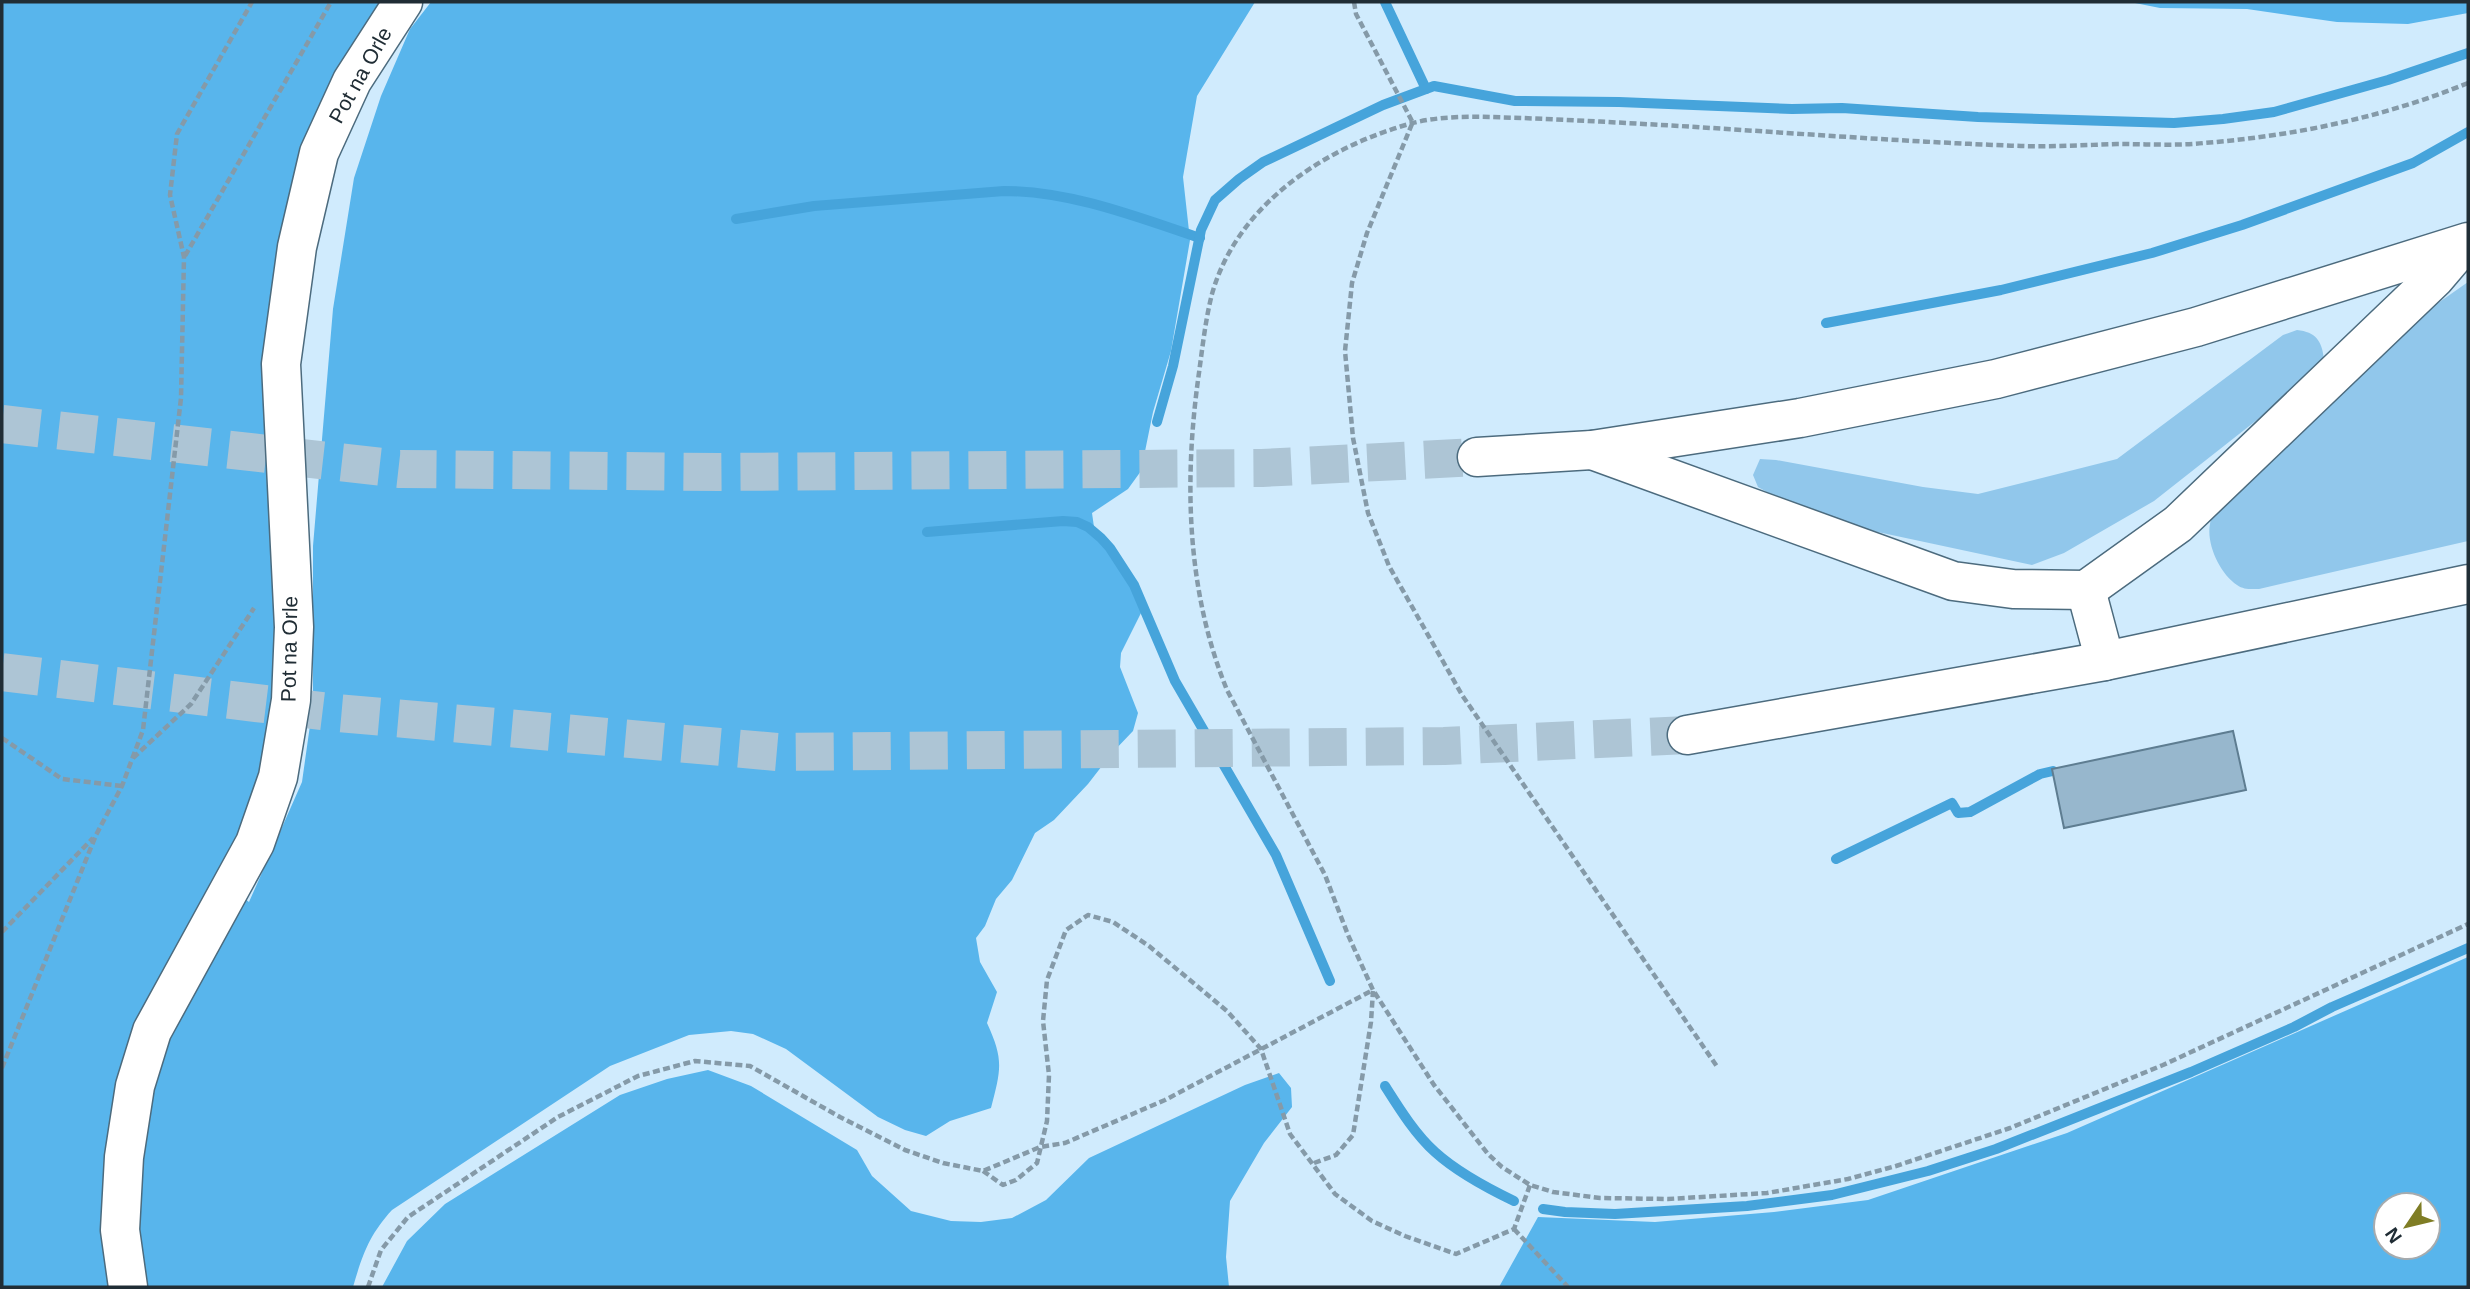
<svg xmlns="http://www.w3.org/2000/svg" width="2470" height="1289" font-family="Arial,sans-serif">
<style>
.green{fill:#91c7eb}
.forest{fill:#58b5ec;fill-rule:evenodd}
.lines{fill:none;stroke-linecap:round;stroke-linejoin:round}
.stream{stroke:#46a4db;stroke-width:10}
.building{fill:#97b7cd;stroke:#5e7d91;stroke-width:2}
.highway-tunnel{stroke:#adc5d5;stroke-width:38;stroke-dasharray:38 19;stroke-linecap:butt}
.minor-casing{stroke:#4c6b7e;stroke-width:41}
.highway-casing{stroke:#4c6b7e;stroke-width:41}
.path{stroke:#859aa8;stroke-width:4.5;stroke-dasharray:7 3.5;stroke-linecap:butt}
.minor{stroke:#fff;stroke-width:38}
.highway{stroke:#fff;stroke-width:38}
.labels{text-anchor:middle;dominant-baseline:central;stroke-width:5;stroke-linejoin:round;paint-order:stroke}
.street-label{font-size:21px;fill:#202d35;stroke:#fff}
</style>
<rect width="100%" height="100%" fill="#d0ebfd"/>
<g class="green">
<path d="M2468,282V541L2259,589C2251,589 2244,590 2237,585C2220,574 2206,544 2210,524C2211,517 2217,511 2221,505L2431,308Z"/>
<path d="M2297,330C2316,332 2322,341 2324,359L2300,386L2154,501L2064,553L2032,565L1845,525L1791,501L1774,496L1758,487L1753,475L1760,459L1776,460L1923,487L1978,494L2117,459L2283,335Z"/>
</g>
<g class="forest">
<path d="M2,2H386L374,20L296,306L271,741L249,819L217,877L249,902L302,782L313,704V546L333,309L354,178L381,96L410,29L431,2H1255L1197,96L1183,177L1190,240L1171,351L1153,412L1141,471L1128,489L1092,513L1095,534L1130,582L1142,611L1121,653L1120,667L1138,713L1133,731L1112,753L1088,784L1054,820L1035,833L1012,880L996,899L985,926L976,938L980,962L997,992L987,1023C1004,1060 1001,1069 991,1108L950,1121L926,1136L905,1130L878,1117L786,1049L753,1034L731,1031L689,1035L610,1066L392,1210C369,1235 362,1256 353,1287H2Z"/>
<polygon points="2130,2 2468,2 2468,13 2408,24 2337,22 2247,9 2160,8"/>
<path d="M2468,957V1287H1499L1538,1217L1655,1222L1774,1212L1868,1200L2067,1133ZM2386,1205H2428V1247H2386Z"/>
<polygon points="708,1070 751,1086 857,1150 872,1176 911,1211 951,1221 981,1222 1012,1218 1046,1200 1089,1158 1245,1085 1279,1073 1291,1088 1292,1107 1264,1143 1230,1201 1226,1257 1229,1287 382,1287 407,1241 445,1204 620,1095 667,1079"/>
</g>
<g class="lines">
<g class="stream">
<polyline points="1385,2 1426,89"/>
<path d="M736,219L814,206L1004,191C1071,191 1137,217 1200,238"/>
<polyline points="1826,323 2001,290 2152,253 2242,225 2413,163 2468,132"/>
<polyline points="1157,422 1173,366 1201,230 1215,200 1239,179 1263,162 1383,105 1434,86 1515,101 1619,102 1792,109 1842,108 1978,117 2174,123 2223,119 2274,112 2388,80 2468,53"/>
<polyline points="927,532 1063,521 1077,522 1088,527 1101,538 1110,548 1134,585 1175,681 1276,855 1330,981"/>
<polyline points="1836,859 1952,803 1958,813 1970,812 2040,774 2053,771"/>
<path d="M1385,1086C1399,1108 1415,1134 1435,1152C1457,1172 1487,1188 1514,1201"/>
<polyline points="1543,1209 1565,1212 1615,1214 1747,1206 1832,1195 1928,1171 1996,1149 2191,1072 2294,1027 2332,1007 2468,948"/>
</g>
</g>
<polygon class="building" points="2233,731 2246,790 2064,828 2052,769"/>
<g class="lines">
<g class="highway-tunnel">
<polyline points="2,424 400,469 720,472 1262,468 1477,457"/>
<polyline points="2,672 338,713 777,752 1444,746 1687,735"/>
</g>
<g class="minor-casing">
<g id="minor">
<polyline points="1592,450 1953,581 2013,589 2086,590 2178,524 2435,278 2464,244"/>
<polyline points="2086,590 2105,661"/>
<polyline points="128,1287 120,1230 124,1157 135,1086 152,1031 255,843 278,777 291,700 294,627 281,364 297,247 319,153 352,81 403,2"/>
</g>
</g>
<g class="highway-casing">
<g id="highway">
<polyline points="1477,457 1592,450 1800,418 1996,379 2196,327 2468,242"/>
<polyline points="1687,735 2105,661 2468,584"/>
</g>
</g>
<g class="path">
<polyline points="1354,2 1356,14 1413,123"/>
<path d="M2468,83C2385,117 2294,136 2204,143C2176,146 2146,144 2117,144C2085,145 2053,147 2021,146C1907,142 1793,133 1680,126C1627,123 1575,120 1522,118C1485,117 1445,114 1409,124C1324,148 1237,205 1212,294C1205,321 1202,352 1198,380C1184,484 1187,592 1227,690L1325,875L1348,935L1373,990L1434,1085L1488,1154L1502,1167L1530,1185L1553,1192L1600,1198L1668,1199L1767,1193L1848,1179L1896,1166L2010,1128L2163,1065L2468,924"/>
<polyline points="1412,124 1367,233 1352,283 1345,351 1353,438 1368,513 1389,566 1462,695 1718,1068"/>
<polyline points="185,256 331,2"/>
<polyline points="2,738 62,779 122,786"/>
<polyline points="133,758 191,704 254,608"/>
<polyline points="2,932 93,838"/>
<polyline points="2,1068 96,835 122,786 143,730 181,398 184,257 170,195 177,134 252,2"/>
<polyline points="1314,1163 1336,1155 1353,1135 1371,1022 1373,991"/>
<polyline points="983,1171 1003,1185 1016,1180 1037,1163 1047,1121 1049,1075 1043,1021 1047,980 1066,930 1088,915 1113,922 1149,946 1227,1011 1261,1049 1290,1134 1335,1194 1372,1221 1405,1236 1456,1254 1514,1229 1530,1185"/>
<polyline points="1514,1229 1568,1287"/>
<polyline points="368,1287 381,1250 408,1217 558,1117 638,1076 695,1061 750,1066 840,1117 905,1150 943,1163 983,1171 1040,1147 1065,1143 1165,1100 1373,990"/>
</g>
<use href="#minor" class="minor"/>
<use href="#highway" class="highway"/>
</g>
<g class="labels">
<g class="street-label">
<text transform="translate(360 75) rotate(-61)">Pot na Orle</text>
<text transform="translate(289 649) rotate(-89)">Pot na Orle</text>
</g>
</g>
<rect width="2470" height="1289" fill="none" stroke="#202d35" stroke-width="7"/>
<g transform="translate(2407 1226) rotate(235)"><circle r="33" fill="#ffffff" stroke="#a6abae" stroke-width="2"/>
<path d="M0-5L12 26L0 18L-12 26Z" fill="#7f7d25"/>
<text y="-10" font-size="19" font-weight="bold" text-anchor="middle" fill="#202d35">N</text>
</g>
</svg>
